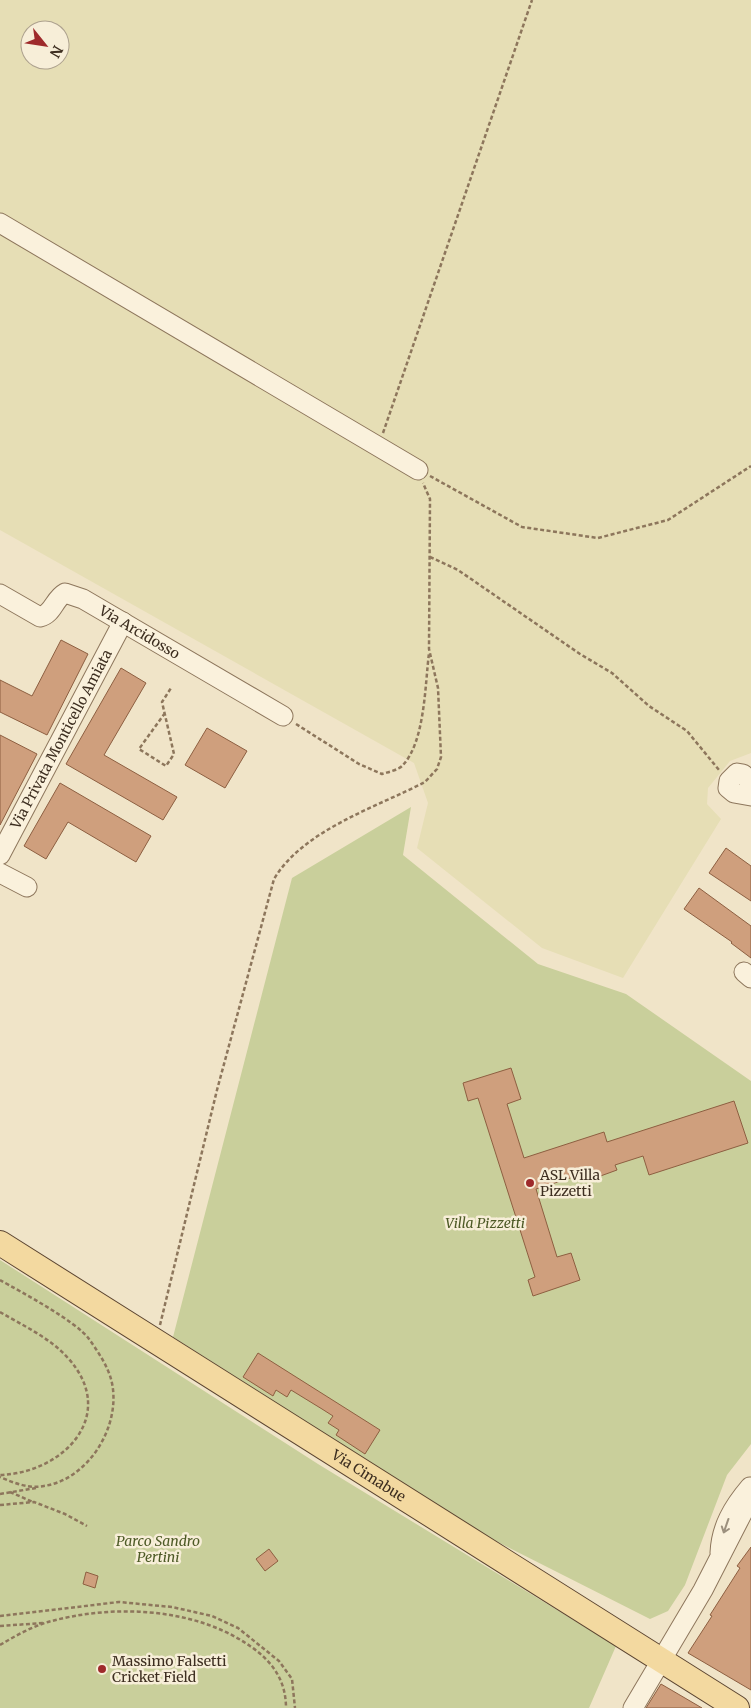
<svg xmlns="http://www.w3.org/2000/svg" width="751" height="1708" font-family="Merriweather,serif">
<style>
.farmland{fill:#e6deb5;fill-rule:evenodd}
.green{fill:#c9cf9b}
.building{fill:#cf9f7d;stroke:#8d5f41}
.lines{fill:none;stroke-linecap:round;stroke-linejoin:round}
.minor-casing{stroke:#8d765c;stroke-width:21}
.major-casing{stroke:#5b4430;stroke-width:26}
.path{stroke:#8d765c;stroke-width:2.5;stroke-dasharray:4 2.5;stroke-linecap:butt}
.minor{stroke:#faf1dc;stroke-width:19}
.major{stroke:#f3d9a0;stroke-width:24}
.oneway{stroke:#9c907e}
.poi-dot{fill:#9e2a2b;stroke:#f7eed8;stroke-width:2}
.labels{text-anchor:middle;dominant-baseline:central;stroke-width:5;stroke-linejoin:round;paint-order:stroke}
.street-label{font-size:14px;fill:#3d2e20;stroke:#f7eed8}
.poi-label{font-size:14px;fill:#3d2e20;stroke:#f7eed8;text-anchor:start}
.park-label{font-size:14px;font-style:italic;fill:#4d5a26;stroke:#f7eed8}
</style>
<rect width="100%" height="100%" fill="#f0e4c8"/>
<path class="farmland" d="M0,0H751V753L730,761L708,788L707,804L721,819L623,978L542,948L417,848L428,803L414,763L0,530ZM30,30H60V60H30Z"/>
<g class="green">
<polygon points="411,807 403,855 538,964 626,994 751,1081 751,1444 727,1475 685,1585 668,1611 650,1619 482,1534 173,1337 292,878"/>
<polygon points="0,1260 318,1464 616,1646 589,1708 0,1708"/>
</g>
<g class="building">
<polygon points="61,640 88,654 47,735 0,712 0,680 32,696"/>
<polygon points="121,668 146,683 104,755 177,797 163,820 66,764"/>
<polygon points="207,728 247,751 225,788 185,765"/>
<polygon points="0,735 37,754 0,825"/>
<polygon points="60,783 151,836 136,862 68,822 46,859 24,846"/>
<polygon points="726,848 751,866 751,901 709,873"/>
<polygon points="699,888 751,926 751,958 731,943 732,942 684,909"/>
<polygon points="511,1068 521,1099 507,1104 524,1158 604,1132 607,1142 734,1101 748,1143 649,1175 643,1156 615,1165 617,1170 595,1178 592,1171 536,1189 557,1257 571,1253 580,1280 533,1296 528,1280 535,1277 478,1098 468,1101 463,1083"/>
<polygon points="258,1353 380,1430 365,1454 336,1435 339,1430 328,1423 333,1416 322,1409 291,1390 287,1397 276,1390 273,1396 243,1377"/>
<polygon points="751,1547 751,1690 688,1653 712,1616 710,1615 740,1568 737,1566"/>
<polygon points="269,1549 278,1561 265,1571 256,1559"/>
<polygon points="86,1572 98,1576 95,1588 83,1584"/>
<polygon points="661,1684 702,1708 646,1708"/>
</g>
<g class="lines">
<g class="minor-casing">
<g id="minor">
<polyline points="0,223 418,470"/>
<path id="s1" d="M0,594L40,617C53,614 54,599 65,593L83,599L283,716"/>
<polyline points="751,782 743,774 737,773 729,781 728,788 734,793 751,796"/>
<path id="s2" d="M0,855L123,622"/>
<polyline points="0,873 27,887"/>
<polyline points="744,972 751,978"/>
<path d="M633,1708L703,1590L744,1510L750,1487C733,1507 721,1527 720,1553"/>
</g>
</g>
<g class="major-casing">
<g id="major">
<path id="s3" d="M0,1243L737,1708"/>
</g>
</g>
<g class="path">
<polyline points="383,433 532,0"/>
<polyline points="430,476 522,527 598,538 668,520 751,466"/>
<polyline points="430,557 458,570 580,654 612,673 649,706 687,731 719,770"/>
<polyline points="165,713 139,749 166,766 174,754 162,702 171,688"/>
<path d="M296,724L359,764L382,774C388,772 399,770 403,765C425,741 425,685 429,653"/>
<path d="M0,1280C21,1292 76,1321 89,1339C97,1350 107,1365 111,1379C123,1423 90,1479 44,1486C29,1489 14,1483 0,1477"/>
<path d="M0,1312C22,1325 50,1338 67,1357C120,1414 64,1473 0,1475"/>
<path d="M160,1325L217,1090L274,879C303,830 377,807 425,782L437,769L441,757L438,688L429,649L430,499L423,483"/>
<polyline points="10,1492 33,1502"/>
<polyline points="0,1494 36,1488"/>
<polyline points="0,1505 34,1502 65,1514 87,1526"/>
<polyline points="0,1616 119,1602 172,1607 212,1616 238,1628 279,1661 292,1679 295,1708"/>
<polyline points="0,1626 43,1623"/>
<path d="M0,1645C15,1636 31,1627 48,1622C112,1604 194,1607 250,1646C272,1661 286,1680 286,1708"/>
</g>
<use href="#minor" class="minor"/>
<use href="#major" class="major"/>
</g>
<defs><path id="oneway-shaft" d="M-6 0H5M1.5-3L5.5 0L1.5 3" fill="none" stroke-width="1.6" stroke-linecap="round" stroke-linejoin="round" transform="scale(1.25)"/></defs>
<use class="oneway" href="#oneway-shaft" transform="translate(726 1526) rotate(109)"/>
<g class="poi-dot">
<circle cx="530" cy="1183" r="5"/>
<circle cx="102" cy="1669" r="5"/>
</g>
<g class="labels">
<g class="street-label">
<text stroke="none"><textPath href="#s1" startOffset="166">Via Arcidosso</textPath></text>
<text stroke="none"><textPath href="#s2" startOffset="131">Via Privata Monticello Amiata</textPath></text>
<text stroke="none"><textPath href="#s3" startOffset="436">Via Cimabue</textPath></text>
</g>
<g class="poi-label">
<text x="540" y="1175">ASL Villa<tspan x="540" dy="16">Pizzetti</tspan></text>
<text x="112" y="1661">Massimo Falsetti<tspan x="112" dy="16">Cricket Field</tspan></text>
</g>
<g class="park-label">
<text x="485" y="1223">Villa Pizzetti</text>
<text x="158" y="1541">Parco Sandro<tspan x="158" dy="16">Pertini</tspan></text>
</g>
</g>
<g transform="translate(45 45) rotate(120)"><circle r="24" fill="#f7eed8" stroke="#ada18e"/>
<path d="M0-4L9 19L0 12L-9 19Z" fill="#9e2a2b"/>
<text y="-8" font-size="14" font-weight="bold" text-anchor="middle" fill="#3d2e20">N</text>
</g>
</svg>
